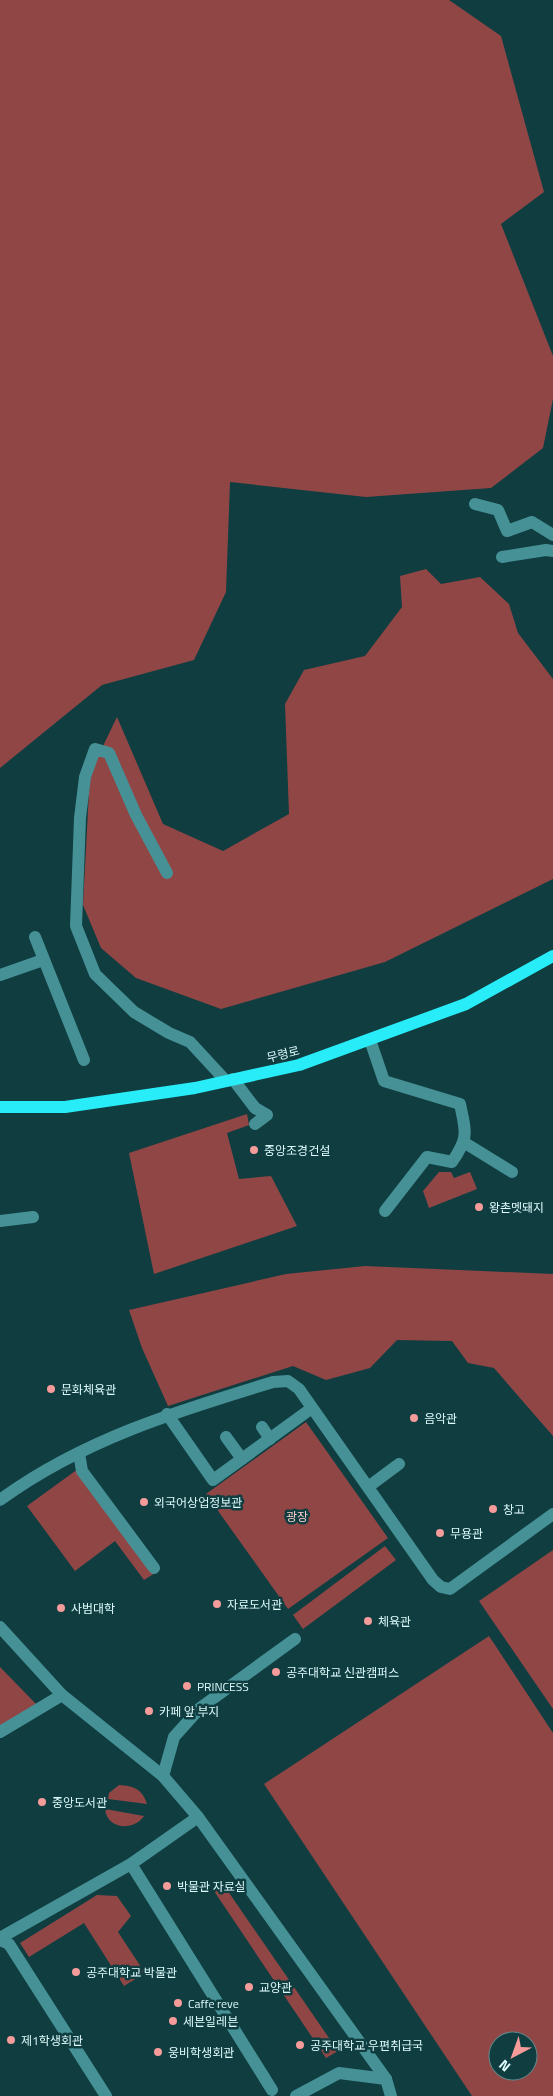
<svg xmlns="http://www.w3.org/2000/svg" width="553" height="2096" font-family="'Titillium Web','Noto Sans KR',sans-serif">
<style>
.green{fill:#914646;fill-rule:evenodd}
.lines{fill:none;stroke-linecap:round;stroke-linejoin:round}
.minor{stroke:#469196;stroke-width:12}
.major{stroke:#28ecf7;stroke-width:12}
.poi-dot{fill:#f59b99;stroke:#0f3d40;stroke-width:2}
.labels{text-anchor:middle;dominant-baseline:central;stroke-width:5;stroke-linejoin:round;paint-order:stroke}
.street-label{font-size:12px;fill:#ddfafc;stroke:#0f3d40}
.poi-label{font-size:12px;fill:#ddfafc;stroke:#0f3d40;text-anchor:start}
.park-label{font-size:12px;fill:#fececc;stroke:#0f3d40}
</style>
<rect width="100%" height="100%" fill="#0f3d40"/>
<g class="green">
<polygon points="0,0 449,0 501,36 544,192 501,224 553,356 553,399 543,448 491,488 366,497 230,482 226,592 194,660 102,685 0,768"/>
<polygon points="426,569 441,584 480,577 509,604 518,633 553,679 553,879 385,962 221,1009 136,978 101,948 83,905 90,773 117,717 163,824 223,851 289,814 285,704 304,670 365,656 402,607 400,576"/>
<polygon points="247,1114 249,1125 227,1133 239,1179 271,1176 297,1226 154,1274 129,1153"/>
<polygon points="439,1172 451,1172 454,1178 470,1172 477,1189 429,1208 423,1191"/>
<polygon points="365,1266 553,1274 553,1436 494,1368 468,1363 452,1341 397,1340 370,1368 326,1380 293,1366 168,1406 142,1348 129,1310 286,1274"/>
<polygon points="306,1422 388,1538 288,1609 206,1494"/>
<polygon points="78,1469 155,1573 144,1580 115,1541 75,1571 27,1506"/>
<polygon points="385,1546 396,1560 303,1629 293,1615"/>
<polygon points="553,1550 553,1709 479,1601"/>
<path d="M489,1636L553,1733V2096H472L264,1784ZM498,2041H528V2071H498Z"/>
<polygon points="0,1667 38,1706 0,1729"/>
<path d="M119,1785C134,1786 142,1789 147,1804L108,1799L109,1793Z"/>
<path d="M105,1809L144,1816C134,1831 107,1830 105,1809Z"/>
<polygon points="223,1884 338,2051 326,2058 214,1891"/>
<polygon points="97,1895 117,1896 131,1916 118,1932 145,1973 124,1986 84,1923 29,1957 20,1943"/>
</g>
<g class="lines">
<g class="minor">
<polyline points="475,504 498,510 507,531 532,522 553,535"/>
<polyline points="502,557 546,550 553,551"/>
<polyline points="167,873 136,815 109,753 95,749 85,777 80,818 76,926 95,974 134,1012 169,1033 190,1042 226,1081"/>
<polyline points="35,937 84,1060"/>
<polyline points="0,975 43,960"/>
<path d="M370,1040L384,1081L460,1104C466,1133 469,1137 452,1162L427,1157L385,1211"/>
<polyline points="233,1079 255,1108 267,1115 255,1124"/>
<polyline points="465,1143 512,1172"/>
<polyline points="0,1221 33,1217"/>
<polyline points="167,1414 213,1480 312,1408"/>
<polyline points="262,1427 270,1439"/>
<polyline points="226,1437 242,1459"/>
<polyline points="79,1453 82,1471 154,1568"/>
<polyline points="368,1487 399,1464"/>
<path d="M0,1500C82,1440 177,1411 273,1382L288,1381L299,1389L433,1580L441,1587L450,1589L553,1514"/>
<polyline points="0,1627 62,1695 163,1776 198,1817 386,2079 391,2096"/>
<polyline points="0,1732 62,1695"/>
<polyline points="163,1776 174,1737 200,1708 295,1639"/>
<polyline points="131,1864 272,2090"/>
<polyline points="0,1938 131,1864 198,1817"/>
<polyline points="0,1940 9,1944 106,2096"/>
<polyline points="296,2096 339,2073 386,2079"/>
</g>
<polyline class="major" points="0,1107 65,1107 195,1088 299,1065 466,1004 553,956"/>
</g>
<g class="poi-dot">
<circle cx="254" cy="1150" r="5"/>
<circle cx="479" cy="1207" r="5"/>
<circle cx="51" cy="1389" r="5"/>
<circle cx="414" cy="1418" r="5"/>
<circle cx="144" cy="1502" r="5"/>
<circle cx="493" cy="1509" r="5"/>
<circle cx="440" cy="1533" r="5"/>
<circle cx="217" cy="1604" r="5"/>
<circle cx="61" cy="1608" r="5"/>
<circle cx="368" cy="1621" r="5"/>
<circle cx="276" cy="1672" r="5"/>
<circle cx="187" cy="1686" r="5"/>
<circle cx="149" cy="1711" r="5"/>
<circle cx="42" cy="1802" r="5"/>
<circle cx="167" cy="1886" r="5"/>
<circle cx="76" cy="1972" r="5"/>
<circle cx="249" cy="1987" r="5"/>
<circle cx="178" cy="2003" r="5"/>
<circle cx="173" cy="2021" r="5"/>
<circle cx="11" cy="2040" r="5"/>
<circle cx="300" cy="2045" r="5"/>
<circle cx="158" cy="2052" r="5"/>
</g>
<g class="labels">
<g class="street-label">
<text transform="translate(283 1054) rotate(-14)">무령로</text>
</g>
<g class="poi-label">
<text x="264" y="1150">중앙조경건설</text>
<text x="489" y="1207">왕촌멧돼지</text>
<text x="61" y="1389">문화체육관</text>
<text x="424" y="1418">음악관</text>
<text x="154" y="1502">외국어상업정보관</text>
<text x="503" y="1509">창고</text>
<text x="450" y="1533">무용관</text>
<text x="227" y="1604">자료도서관</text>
<text x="71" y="1608">사범대학</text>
<text x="378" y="1621">체육관</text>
<text x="286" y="1672">공주대학교 신관캠퍼스</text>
<text x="197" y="1686">PRINCESS</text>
<text x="159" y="1711">카페 앞 부지</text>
<text x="52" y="1802">중앙도서관</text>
<text x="177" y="1886">박물관 자료실</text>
<text x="86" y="1972">공주대학교 박물관</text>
<text x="259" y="1987">교양관</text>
<text x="188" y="2003">Caffe reve</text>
<text x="183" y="2021">세븐일레븐</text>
<text x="21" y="2040">제1학생회관</text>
<text x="310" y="2045">공주대학교 우편취급국</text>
<text x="168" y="2052">웅비학생회관</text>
</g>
<g class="park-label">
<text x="297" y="1516">광장</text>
</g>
</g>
<g transform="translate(513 2056) rotate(221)"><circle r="24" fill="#0f3d40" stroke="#61898b"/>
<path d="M0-4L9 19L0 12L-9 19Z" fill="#f59b99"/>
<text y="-8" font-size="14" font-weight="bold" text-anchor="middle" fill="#ddfafc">N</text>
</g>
</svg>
